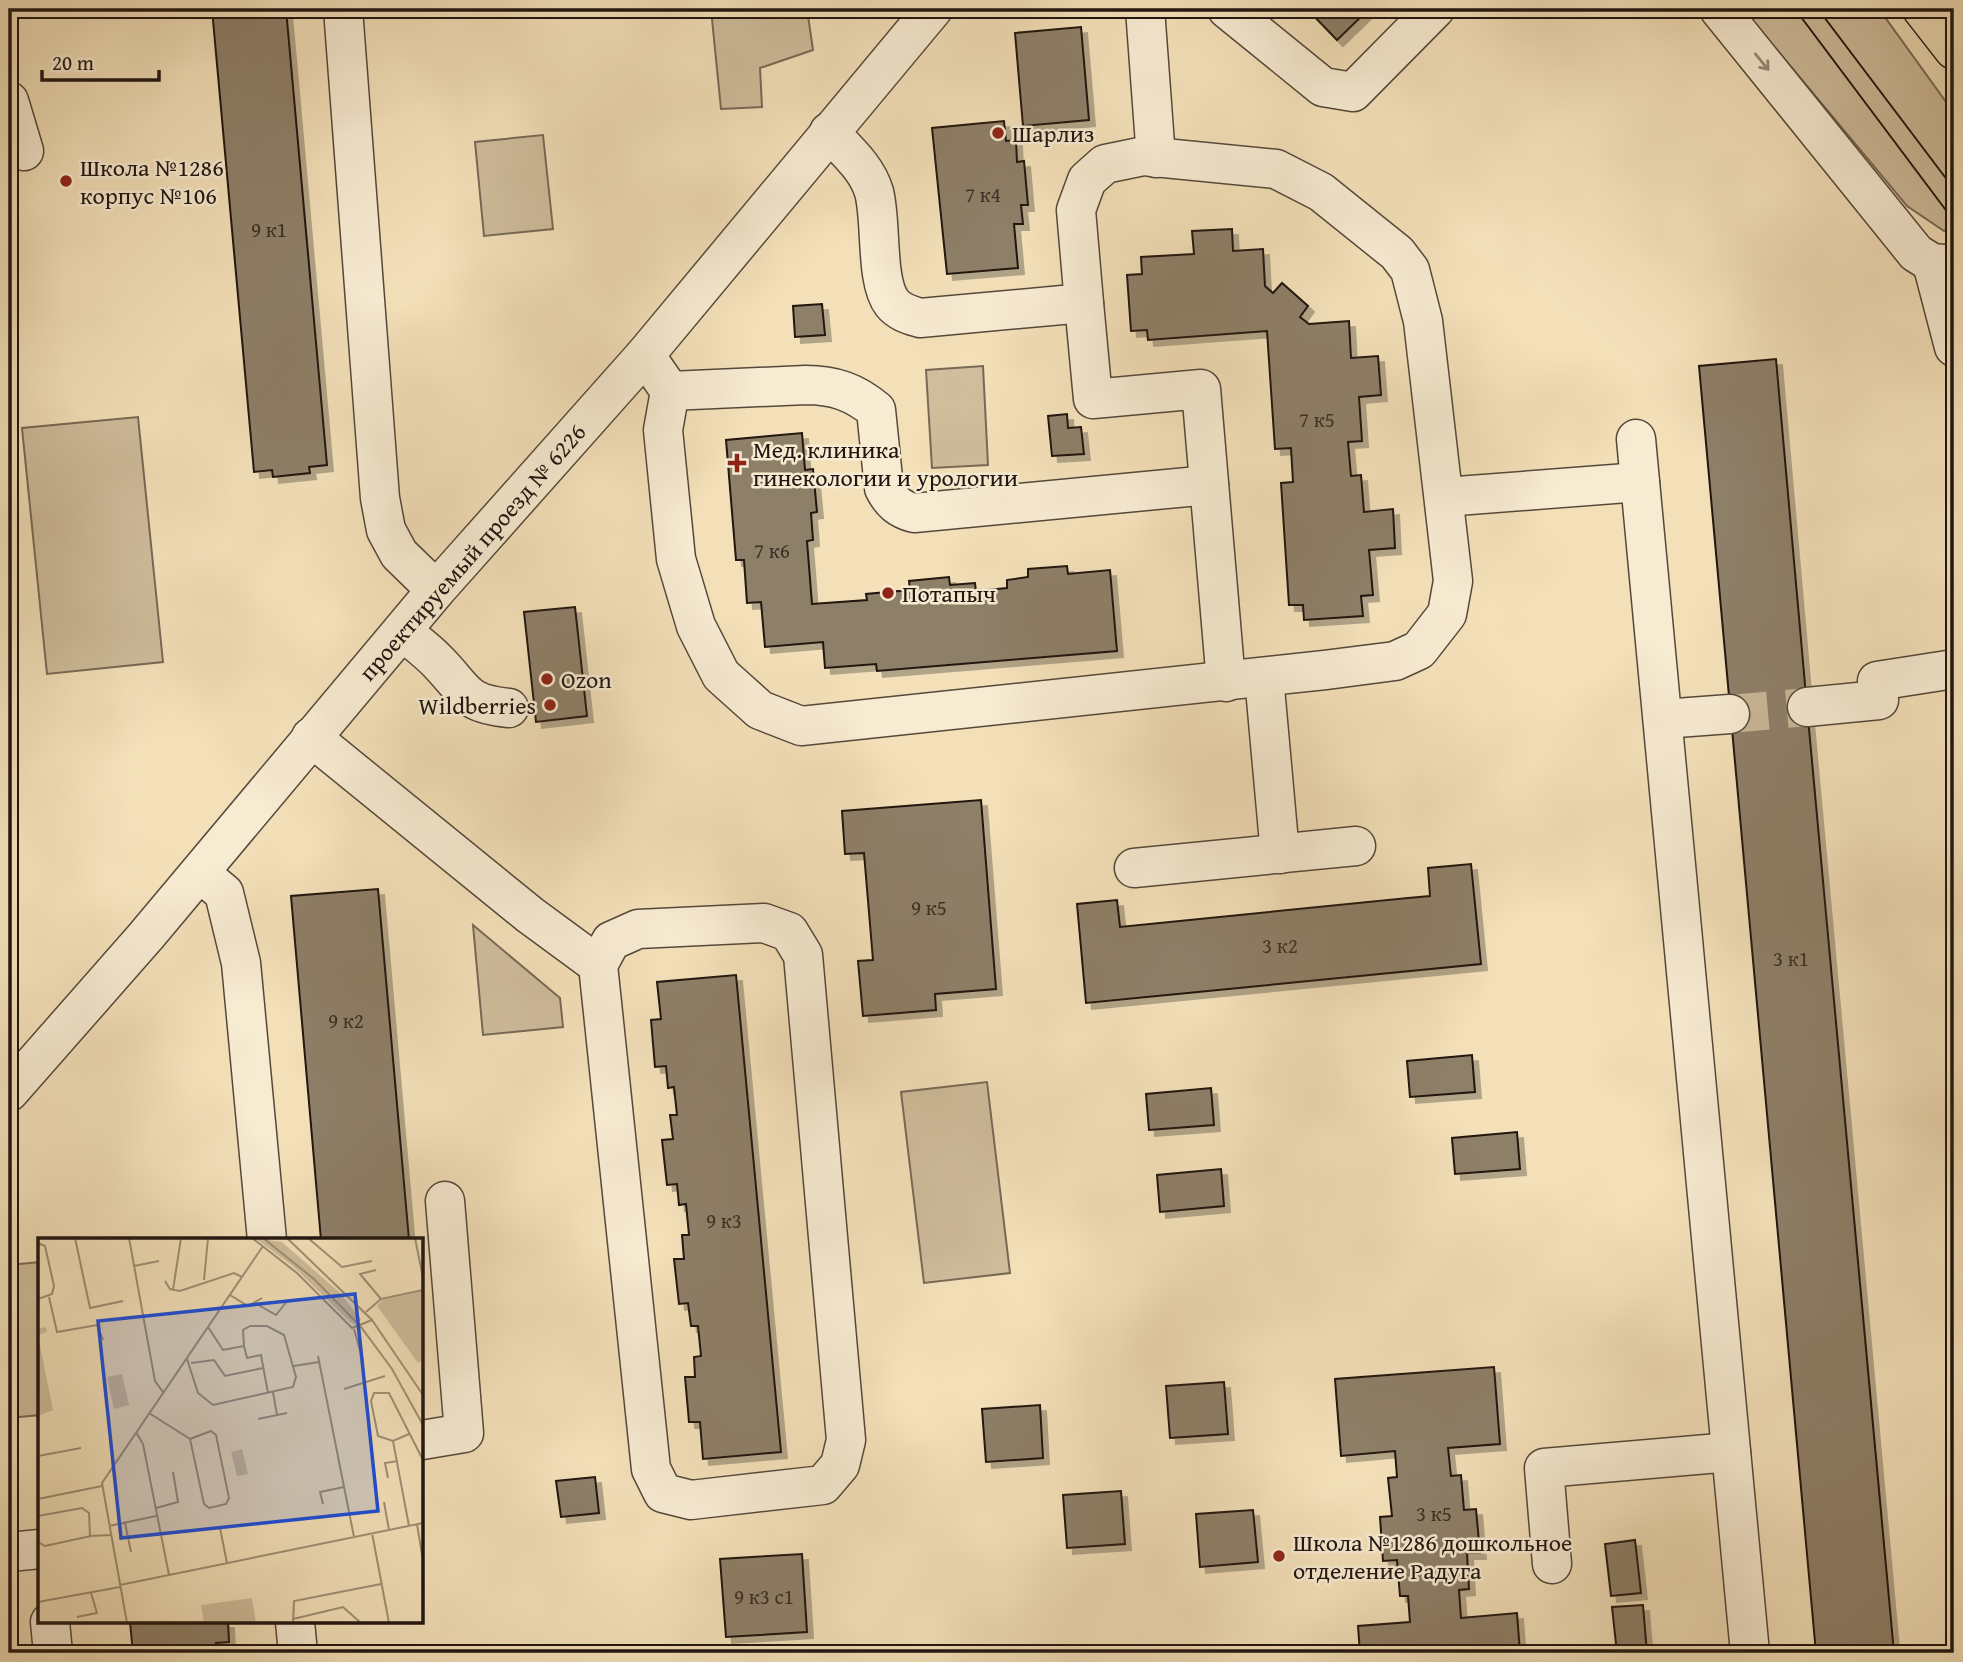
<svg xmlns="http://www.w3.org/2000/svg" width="1963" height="1662" font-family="'Gentium Book Plus',serif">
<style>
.green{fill:#cfbd9c;stroke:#786956;stroke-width:2}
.building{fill:#8e7f68;stroke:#201510;stroke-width:2;filter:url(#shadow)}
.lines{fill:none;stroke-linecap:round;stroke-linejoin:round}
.minor-tunnel{stroke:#c9b797;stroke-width:38;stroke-dasharray:38 19;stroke-linecap:butt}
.minor-casing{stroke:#55483a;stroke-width:41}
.major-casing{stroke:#201510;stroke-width:41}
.minor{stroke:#f7ebd2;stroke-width:38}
.major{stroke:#f3e0b9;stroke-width:38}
.tram{stroke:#201510;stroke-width:2}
.oneway{stroke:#968b7b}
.poi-dot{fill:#8f2418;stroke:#f7ebd2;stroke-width:2.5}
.labels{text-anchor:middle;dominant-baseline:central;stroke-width:5;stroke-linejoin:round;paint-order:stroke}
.number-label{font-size:21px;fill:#3c3026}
.poi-label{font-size:24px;fill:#201510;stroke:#f7ebd2;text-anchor:start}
.street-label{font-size:24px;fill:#201510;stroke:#f7ebd2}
.inset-road{fill:none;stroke:#9f8f75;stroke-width:2}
.view{fill:#1d4ed8;fill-opacity:0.15;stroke:#1d4ed8;stroke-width:3.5}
.inset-edge{fill:none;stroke:#201510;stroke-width:3.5}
</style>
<defs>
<filter id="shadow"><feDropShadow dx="6" dy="6" stdDeviation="0" flood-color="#0004"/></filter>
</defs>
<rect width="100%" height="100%" fill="#f3e0b9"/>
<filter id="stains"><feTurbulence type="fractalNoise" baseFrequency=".00286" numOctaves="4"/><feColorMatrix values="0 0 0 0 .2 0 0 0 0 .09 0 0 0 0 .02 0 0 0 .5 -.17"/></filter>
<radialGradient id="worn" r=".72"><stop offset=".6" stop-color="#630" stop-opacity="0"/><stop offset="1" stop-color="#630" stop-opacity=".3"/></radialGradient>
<g class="green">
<polygon points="711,9 807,9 813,50 760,68 762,107 721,109"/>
<polygon points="1743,9 1879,9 1954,113 1954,223 1944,231 1907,206"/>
<polygon points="543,135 553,229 484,236 475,142"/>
<polygon points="983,366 988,465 932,468 926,370"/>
<polygon points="138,417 163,662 47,674 22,428"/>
<polygon points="473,925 560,998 563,1027 483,1035"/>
<polygon points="987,1082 1010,1273 924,1283 901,1092"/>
<polygon points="40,1262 40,1415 9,1418 9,1315 12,1314 9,1265"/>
</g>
<g class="building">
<polygon points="212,9 286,9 327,465 309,467 310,473 273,477 272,470 254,472"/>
<polygon points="1307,9 1369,9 1337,40"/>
<polygon points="1081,27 1089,120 1023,126 1015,33"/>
<polygon points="1004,121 1006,141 1016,140 1017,162 1024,161 1028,205 1021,205 1023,224 1014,224 1018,268 947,274 932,128"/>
<polygon points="1232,229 1233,251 1263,249 1265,286 1273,293 1282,283 1308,306 1300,317 1309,324 1349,321 1351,358 1378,356 1381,395 1359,397 1362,441 1348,442 1351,476 1361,475 1364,512 1393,509 1395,548 1369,550 1373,595 1361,596 1363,616 1304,620 1303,605 1289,605 1281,483 1293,482 1291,448 1275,449 1267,331 1148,340 1147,330 1131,331 1127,275 1142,274 1141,257 1194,254 1192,231"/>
<polygon points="822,304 825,335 795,337 793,306"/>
<polygon points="1776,359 1807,707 1894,1653 1816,1653 1699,366"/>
<polygon points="1067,414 1068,428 1081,427 1084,454 1052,456 1048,416"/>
<polygon points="802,433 805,470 813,469 817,512 811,513 813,540 807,541 812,604 867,600 866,594 910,590 909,581 949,577 950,585 975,583 976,591 1007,588 1007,580 1028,577 1028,569 1067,566 1068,574 1110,570 1117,651 877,671 876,664 825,668 823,642 765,647 761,602 747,603 744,560 736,560 726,440"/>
<polygon points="575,607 587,716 536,722 524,612"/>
<polygon points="981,800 996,989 935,994 936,1010 863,1016 858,961 873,960 864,853 845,854 842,811"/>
<polygon points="1471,864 1481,964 1086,1003 1077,904 1117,900 1120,927 1408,898 1430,896 1428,868"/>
<polygon points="378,889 409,1240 321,1240 291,896"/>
<polygon points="736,975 781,1452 703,1459 700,1422 689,1422 685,1377 695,1377 694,1357 701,1356 698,1326 691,1326 688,1303 679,1304 674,1259 684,1259 682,1235 689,1235 686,1204 679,1205 677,1184 667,1185 662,1140 673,1139 670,1115 677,1115 674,1087 668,1088 666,1066 655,1067 651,1020 661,1019 657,982"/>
<polygon points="1472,1055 1475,1092 1410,1097 1407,1061"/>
<polygon points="1211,1088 1214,1125 1149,1130 1146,1094"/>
<polygon points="1517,1132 1520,1169 1455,1174 1452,1138"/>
<polygon points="1221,1169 1224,1206 1160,1212 1157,1175"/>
<polygon points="1494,1367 1500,1444 1448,1448 1451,1476 1461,1475 1464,1510 1476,1509 1480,1553 1467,1553 1469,1589 1459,1590 1461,1618 1517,1613 1520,1653 1360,1653 1358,1626 1410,1622 1408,1596 1400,1596 1397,1560 1383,1561 1380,1517 1392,1516 1388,1478 1397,1477 1395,1451 1341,1456 1335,1379"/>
<polygon points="1224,1382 1228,1434 1170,1438 1166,1386"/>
<polygon points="1040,1405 1043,1458 986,1462 982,1409"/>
<polygon points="595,1477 599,1513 561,1517 556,1481"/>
<polygon points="1121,1491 1125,1544 1067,1548 1063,1495"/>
<polygon points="1253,1510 1258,1562 1200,1567 1196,1514"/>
<polygon points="1635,1540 1641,1593 1611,1596 1605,1544"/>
<polygon points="802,1554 807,1632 726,1637 720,1559"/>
<polygon points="1643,1605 1647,1653 1617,1653 1612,1607"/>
<polygon points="130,1622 228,1622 229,1642 216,1643 217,1653 133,1653"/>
</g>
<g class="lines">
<polyline class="minor-tunnel" points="1730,714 1807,707"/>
<g class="minor-casing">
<g id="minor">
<polyline points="343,9 380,498 386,530 399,554 436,590"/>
<polyline points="1145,9 1156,158"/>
<polyline points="1227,9 1323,87 1353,92 1435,9"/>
<polyline points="1719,9 1916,253 1932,263 1954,265"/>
<polyline points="9,101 24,151"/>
<polyline points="1932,263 1954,347"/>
<polyline points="1084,303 1093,399 1201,389 1226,682"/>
<path d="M645,355L670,391L663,430L676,559L696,626L721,675L760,710L801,726L1325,670L1395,661L1419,650L1447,614L1453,581L1423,321L1410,270L1397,253L1321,192L1276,169L1144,156L1105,164L1087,180L1076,210L1084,303L920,318C910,315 899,312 892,303C875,281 882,221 874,192C867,168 846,150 829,132"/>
<path d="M670,391L806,385C834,385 854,392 876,410L884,488C891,502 899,509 914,513L1209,485"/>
<polyline points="1636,439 1750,1653"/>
<polyline points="1444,497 1640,482"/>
<path d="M402,631C414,641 428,651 439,663C467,692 465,704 509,708"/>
<polyline points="1264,677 1280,854"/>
<polyline points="1807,707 1879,700 1877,681 1954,669"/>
<polyline points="1663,719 1730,714"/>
<polyline points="311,737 530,915 598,965"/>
<polyline points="1134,868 1356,846"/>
<polyline points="200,873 224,893 241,963 267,1240"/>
<polygon points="764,923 789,932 803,955 846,1440 840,1465 823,1485 691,1500 663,1493 651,1469 598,965 611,941 638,929"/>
<polyline points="9,1092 146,936 436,590 645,355 933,9"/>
<polyline points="422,1440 464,1433 445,1201"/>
<polyline points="9,1552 40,1549"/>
<polyline points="1552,1564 1544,1468 1731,1452"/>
<polyline points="50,1622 53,1653"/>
<polyline points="295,1622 298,1653"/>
</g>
</g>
<g class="major-casing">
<polyline id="major" points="1922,9 1954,50"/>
</g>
<use href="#minor" class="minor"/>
<use href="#major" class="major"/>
<g class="tram">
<polyline points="1795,9 1954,221"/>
<polyline points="1818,9 1954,189"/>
</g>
</g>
<defs><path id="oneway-shaft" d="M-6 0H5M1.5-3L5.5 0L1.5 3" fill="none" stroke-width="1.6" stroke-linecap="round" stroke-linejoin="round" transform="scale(1.75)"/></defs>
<use class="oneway" href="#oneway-shaft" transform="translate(1762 62) rotate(51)"/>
<g class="poi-dot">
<circle cx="998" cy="133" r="7"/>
<circle cx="66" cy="181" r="7"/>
<path d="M733.5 452.5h7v7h7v7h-7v7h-7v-7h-7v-7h7z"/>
<circle cx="888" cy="593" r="7"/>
<circle cx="547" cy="679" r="7"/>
<circle cx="550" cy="705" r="7"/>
<circle cx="1279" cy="1556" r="7"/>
</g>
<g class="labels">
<g class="number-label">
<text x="983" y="194">7 к4</text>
<text x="269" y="229">9 к1</text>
<text x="1317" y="419">7 к5</text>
<text x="772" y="550">7 к6</text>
<text x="929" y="907">9 к5</text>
<text x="1280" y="945">3 к2</text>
<text x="1791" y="958">3 к1</text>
<text x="346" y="1020">9 к2</text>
<text x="724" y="1220">9 к3</text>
<text x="1434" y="1513">3 к5</text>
<text x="764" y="1596">9 к3 с1</text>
</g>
<g class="poi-label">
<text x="1012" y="133">Шарлиз</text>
<text x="80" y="167">Школа №1286<tspan x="80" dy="28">корпус №106</tspan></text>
<text x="753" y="449">Мед. клиника<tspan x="753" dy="28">гинекологии и урологии</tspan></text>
<text x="902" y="593">Потапыч</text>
<text x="561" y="679">Ozon</text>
<text x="536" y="705" text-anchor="end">Wildberries</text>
<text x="1293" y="1542">Школа №1286 дошкольное<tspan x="1293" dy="28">отделение Радуга</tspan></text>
</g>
<g class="street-label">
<text transform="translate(472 552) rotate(-49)">проектируемый проезд № 6226</text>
</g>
</g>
<g transform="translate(38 1238)">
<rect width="385" height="385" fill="#f3e0b9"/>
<path d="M217,0L244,4L301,54L323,81L318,87L312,84L255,28ZM385,53V122L380,125L339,68L344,62ZM8,89L9,94L0,97L15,172L0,178V91ZM84,136L91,167L76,171L69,139ZM204,211L210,236L199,238L193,214ZM214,360L218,385H166L163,367Z" fill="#cfbd9c"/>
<path class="inset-road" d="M37,0L52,70L85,63M91,0L117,143L125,154M214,0L259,35L314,90L334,82M225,0L276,41L323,89L354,131L385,187M249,0L334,82L385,157M270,0L304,29L334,23M377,0L385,40M0,5L7,8L16,48L14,56L0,61M96,28L121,23M166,42L170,0M127,43L132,51L142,53L196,35L204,39M135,52L143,0M192,57L210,68L224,60M11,59L19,94L59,87L65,102M343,61L385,52M217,65L238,77L250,62M328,74L343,61L322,36L338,32M316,91L325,123M206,108L209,120L223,117L230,155M280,118L316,299M149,121L160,155L175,167L255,149L258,139L246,97L229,88H212L205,92L206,108L185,112L170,89M153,125L176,122L187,138L225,130M256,128L281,124M306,151L347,138M235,154L239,177M111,175L152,201M220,181L249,175M173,193L178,197L191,260L188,266L171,270L166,266L152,201ZM98,194L105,206L131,337M371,196L355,203L340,198L333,163L336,155H351L385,222M355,203L371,288M0,218L43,210M350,240L347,225L360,223M0,261L64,248M346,264L351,292M285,266L282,254L306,249M118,270L140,264L135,234M0,278L44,270L51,275L52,298L73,297M87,285L93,314M379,286L385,323M71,288L118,278M182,290L189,325M334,295L351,385M0,304L7,308L53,298M82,347L385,285M0,364L82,349M39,379L59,375L53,355M255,381L305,369L323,385M89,385L64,245L225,8M255,385L256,363L343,346"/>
<path class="view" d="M317,56L340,273L83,300L60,83Z"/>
<rect width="385" height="385" class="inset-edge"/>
</g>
<rect width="1963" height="1662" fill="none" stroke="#f3e0b9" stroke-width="35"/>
<rect x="10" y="10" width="1942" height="1641" fill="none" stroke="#201510" stroke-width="3.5"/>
<rect x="18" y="18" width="1928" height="1627" fill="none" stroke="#201510" stroke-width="2"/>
<path d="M42 70v10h117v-10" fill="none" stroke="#201510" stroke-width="3.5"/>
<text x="52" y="70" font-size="21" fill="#201510" stroke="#f7ebd2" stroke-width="5" paint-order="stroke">20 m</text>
<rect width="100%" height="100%" filter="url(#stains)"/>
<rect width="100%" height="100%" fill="url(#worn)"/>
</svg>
